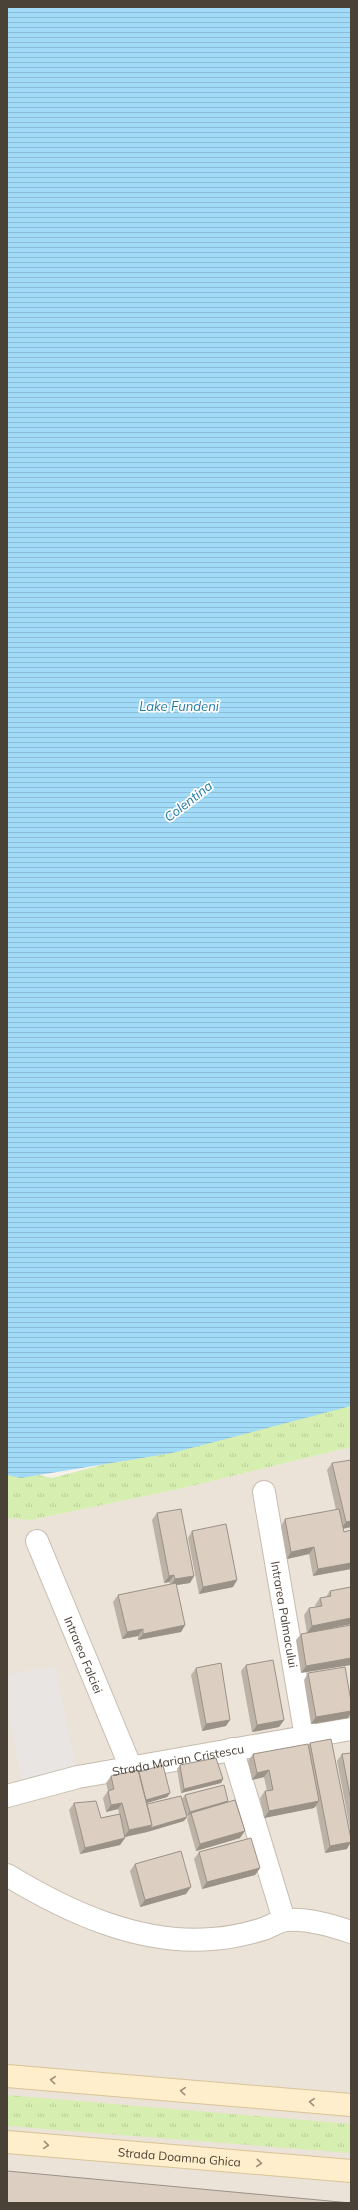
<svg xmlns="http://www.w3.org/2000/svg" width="358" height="2210" font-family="Mulish,sans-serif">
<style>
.residential{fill:#ebe3d8}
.grass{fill:url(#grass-tufts)}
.parking{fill:#e8e5e2}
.water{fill:url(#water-rules)}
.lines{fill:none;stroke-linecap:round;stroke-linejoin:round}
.minor-casing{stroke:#c6bcae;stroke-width:24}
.secondary-casing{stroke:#dac396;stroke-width:24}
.minor{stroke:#fff;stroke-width:22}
.secondary{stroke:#ffeecb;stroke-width:22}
.wall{fill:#bdb2a6}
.shaded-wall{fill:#9a9187}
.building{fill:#dccfc1;stroke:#9a9187}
.oneway{stroke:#9c8f7a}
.labels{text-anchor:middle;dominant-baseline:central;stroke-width:3.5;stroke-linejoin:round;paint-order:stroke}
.street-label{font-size:12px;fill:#4b4237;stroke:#fff}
.water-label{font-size:13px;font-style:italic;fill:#227aa8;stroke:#fff}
</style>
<defs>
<pattern id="grass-tufts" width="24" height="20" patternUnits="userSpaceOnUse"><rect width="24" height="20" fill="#d6eeb0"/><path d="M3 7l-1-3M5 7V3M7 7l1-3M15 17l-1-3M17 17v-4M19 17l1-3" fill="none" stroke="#b9cd98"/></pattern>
<pattern id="water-rules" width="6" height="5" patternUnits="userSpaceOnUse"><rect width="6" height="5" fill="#a2dbf7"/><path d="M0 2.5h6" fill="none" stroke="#8dbdd4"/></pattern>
</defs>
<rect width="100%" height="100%" fill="#f6f2ea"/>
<polygon class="residential" points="351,1447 351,2203 7,2203 7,1518 31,1520 183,1488"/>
<g class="grass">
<polygon points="351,1400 351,1447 183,1488 31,1520 7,1518 7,1468 52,1478"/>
<polygon points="7,2095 351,2124 351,2153 7,2126"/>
</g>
<polygon class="parking" points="55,1666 78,1777 24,1791 7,1708 7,1674"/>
<polygon class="water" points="7,7 351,7 351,1406 172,1453 21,1478 7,1475"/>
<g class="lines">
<g class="minor-casing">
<g id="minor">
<path id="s1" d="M264,1492L306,1737"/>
<path id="s2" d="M37,1541L131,1768"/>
<polyline points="232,1749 284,1920"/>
<path id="s3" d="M7,1796L78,1777L351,1729"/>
<path d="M7,1875C68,1912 139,1945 212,1939C229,1938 247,1934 263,1929C270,1927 278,1921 286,1920C307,1918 331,1925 351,1932"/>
</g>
</g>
<g class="secondary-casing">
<g id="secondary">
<polyline points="7,2076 351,2105"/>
<path id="s4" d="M7,2142L351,2171"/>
</g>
</g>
<use href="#minor" class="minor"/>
<use href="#secondary" class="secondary"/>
</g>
<g class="wall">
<polygon points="332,1463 351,1527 343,1529 344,1532 351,1530 351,1569 313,1576 309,1554 287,1559 281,1526 285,1519 336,1510 327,1470"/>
<polygon points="157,1513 194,1576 190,1583 176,1585 185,1625 181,1632 138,1640 138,1636 122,1639 113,1602 118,1595 170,1584 169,1582 164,1583 152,1520"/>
<polygon points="192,1531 237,1580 233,1587 199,1594 188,1538"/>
<polygon points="351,1587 351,1624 326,1629 351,1625 301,1673 296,1640 301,1634 307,1633 304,1615 309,1608 316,1607 315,1605 320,1598 326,1597 330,1591"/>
<polygon points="246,1665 284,1720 279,1727 252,1732 241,1671"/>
<polygon points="196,1668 226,1726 202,1731 191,1675"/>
<polygon points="308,1673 351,1701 351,1713 348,1718 311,1724 304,1680"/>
<polygon points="310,1743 347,1849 325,1853 316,1806 314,1808 264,1818 260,1798 265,1791 267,1791 264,1777 252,1780 248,1761 253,1754 308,1746"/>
<polygon points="351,1753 351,1834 337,1761 342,1754"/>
<polygon points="180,1765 223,1779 221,1783 181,1793 177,1769"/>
<polygon points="139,1772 170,1793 167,1797 146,1803 147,1804 182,1799 185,1795 228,1801 228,1802 240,1838 196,1851 187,1819 189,1815 187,1816 183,1804 184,1821 147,1832 125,1837 125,1838 120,1845 80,1854 69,1810 74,1803 101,1818 119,1814 118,1809 106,1812 103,1798 108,1791 106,1783 111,1776"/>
<polygon points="199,1852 260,1868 255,1875 202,1889 194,1859"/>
<polygon points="135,1864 186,1894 140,1907 130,1871"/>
</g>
<g class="shaded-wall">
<polygon points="351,1521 351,1527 341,1529 346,1522"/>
<polygon points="314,1547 309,1554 287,1559 291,1552"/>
<polygon points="351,1563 351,1569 313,1576 318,1569"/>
<polygon points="174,1575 169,1582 164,1583 169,1576"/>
<polygon points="194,1576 190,1583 170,1586 175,1579"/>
<polygon points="237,1580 233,1587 199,1594 203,1587"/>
<polygon points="351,1618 351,1624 307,1633 312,1626"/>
<polygon points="185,1625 181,1632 138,1640 143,1634"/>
<polygon points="143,1629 138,1636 122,1639 127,1632"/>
<polygon points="351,1658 351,1665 301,1673 306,1666"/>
<polygon points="351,1711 351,1713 348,1718 311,1724 316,1717"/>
<polygon points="230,1720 226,1726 202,1731 206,1724"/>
<polygon points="284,1720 279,1727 252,1732 257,1725"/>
<polygon points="269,1770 264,1777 252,1780 257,1773"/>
<polygon points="223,1779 221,1783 181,1793 184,1789"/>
<polygon points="170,1793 167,1797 140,1805 143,1801"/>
<polygon points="228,1801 226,1805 191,1813 189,1815 187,1816 190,1812"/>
<polygon points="319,1801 314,1808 264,1818 269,1811"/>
<polygon points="122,1803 118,1809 106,1812 111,1805"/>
<polygon points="187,1817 184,1821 147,1832 150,1828"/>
<polygon points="152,1825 147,1832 124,1837 129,1830"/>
<polygon points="245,1831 240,1838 196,1851 200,1844"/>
<polygon points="125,1838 120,1845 80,1854 85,1848"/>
<polygon points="351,1842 347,1849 325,1853 330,1846"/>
<polygon points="260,1868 255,1875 202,1889 207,1882"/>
<polygon points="191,1887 186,1894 140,1907 145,1900"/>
</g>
<g class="building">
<polygon points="351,1460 351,1521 346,1522 332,1463"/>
<polygon points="181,1509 194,1576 175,1579 174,1575 169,1576 157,1513"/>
<polygon points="339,1509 344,1532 351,1530 351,1563 318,1569 314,1547 291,1552 285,1519"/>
<polygon points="226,1524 237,1580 203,1587 192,1531"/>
<polygon points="176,1583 185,1625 143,1634 143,1629 127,1632 118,1595"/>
<polygon points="351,1587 351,1618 312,1626 309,1608 322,1606 320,1598 331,1596 330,1591"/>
<polygon points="351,1625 351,1658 306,1666 301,1634"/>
<polygon points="273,1660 284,1720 257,1725 246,1665"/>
<polygon points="221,1663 230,1720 206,1724 196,1668"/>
<polygon points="345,1667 351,1701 351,1711 316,1717 308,1673"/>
<polygon points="331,1739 351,1839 351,1842 330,1846 310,1743"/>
<polygon points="308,1744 319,1801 269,1811 265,1791 273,1790 269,1770 257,1773 253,1754"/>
<polygon points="351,1753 351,1801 342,1754"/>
<polygon points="216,1758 223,1779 184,1789 180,1765"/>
<polygon points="163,1765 170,1793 146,1800 139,1772"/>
<polygon points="138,1770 152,1825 129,1830 122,1803 111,1805 108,1791 114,1789 111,1776"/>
<polygon points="224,1785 228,1801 190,1812 185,1795"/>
<polygon points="181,1796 187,1817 150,1828 152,1825 147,1804"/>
<polygon points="235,1800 245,1831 200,1844 191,1813"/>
<polygon points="96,1801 101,1818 120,1814 125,1838 85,1848 74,1803"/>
<polygon points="251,1838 260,1868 207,1882 199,1852"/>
<polygon points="181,1851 191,1887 145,1900 135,1864"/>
<polygon points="7,2171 351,2203 7,2203"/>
</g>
<defs><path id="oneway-chevron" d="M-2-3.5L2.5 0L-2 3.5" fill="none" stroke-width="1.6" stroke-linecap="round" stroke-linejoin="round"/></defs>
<g class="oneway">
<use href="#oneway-chevron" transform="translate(53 2080) rotate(-175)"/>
<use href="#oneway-chevron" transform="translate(183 2091) rotate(-175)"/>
<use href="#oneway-chevron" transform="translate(312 2102) rotate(-175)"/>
<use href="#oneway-chevron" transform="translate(46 2145) rotate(5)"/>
<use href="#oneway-chevron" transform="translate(259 2163) rotate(5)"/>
</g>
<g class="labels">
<g class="street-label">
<text stroke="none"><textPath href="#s1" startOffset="124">Intrarea Palmacului</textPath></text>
<text stroke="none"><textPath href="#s2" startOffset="123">Intrarea Falciei</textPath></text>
<text stroke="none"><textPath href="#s3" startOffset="175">Strada Marian Cristescu</textPath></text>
<text stroke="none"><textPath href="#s4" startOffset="173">Strada Doamna Ghica</textPath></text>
</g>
<g class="water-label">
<text x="179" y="706">Lake Fundeni</text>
<text transform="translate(188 801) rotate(-38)">Colentina</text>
</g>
</g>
<rect width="358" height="2210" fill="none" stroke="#4b4237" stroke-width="16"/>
</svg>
